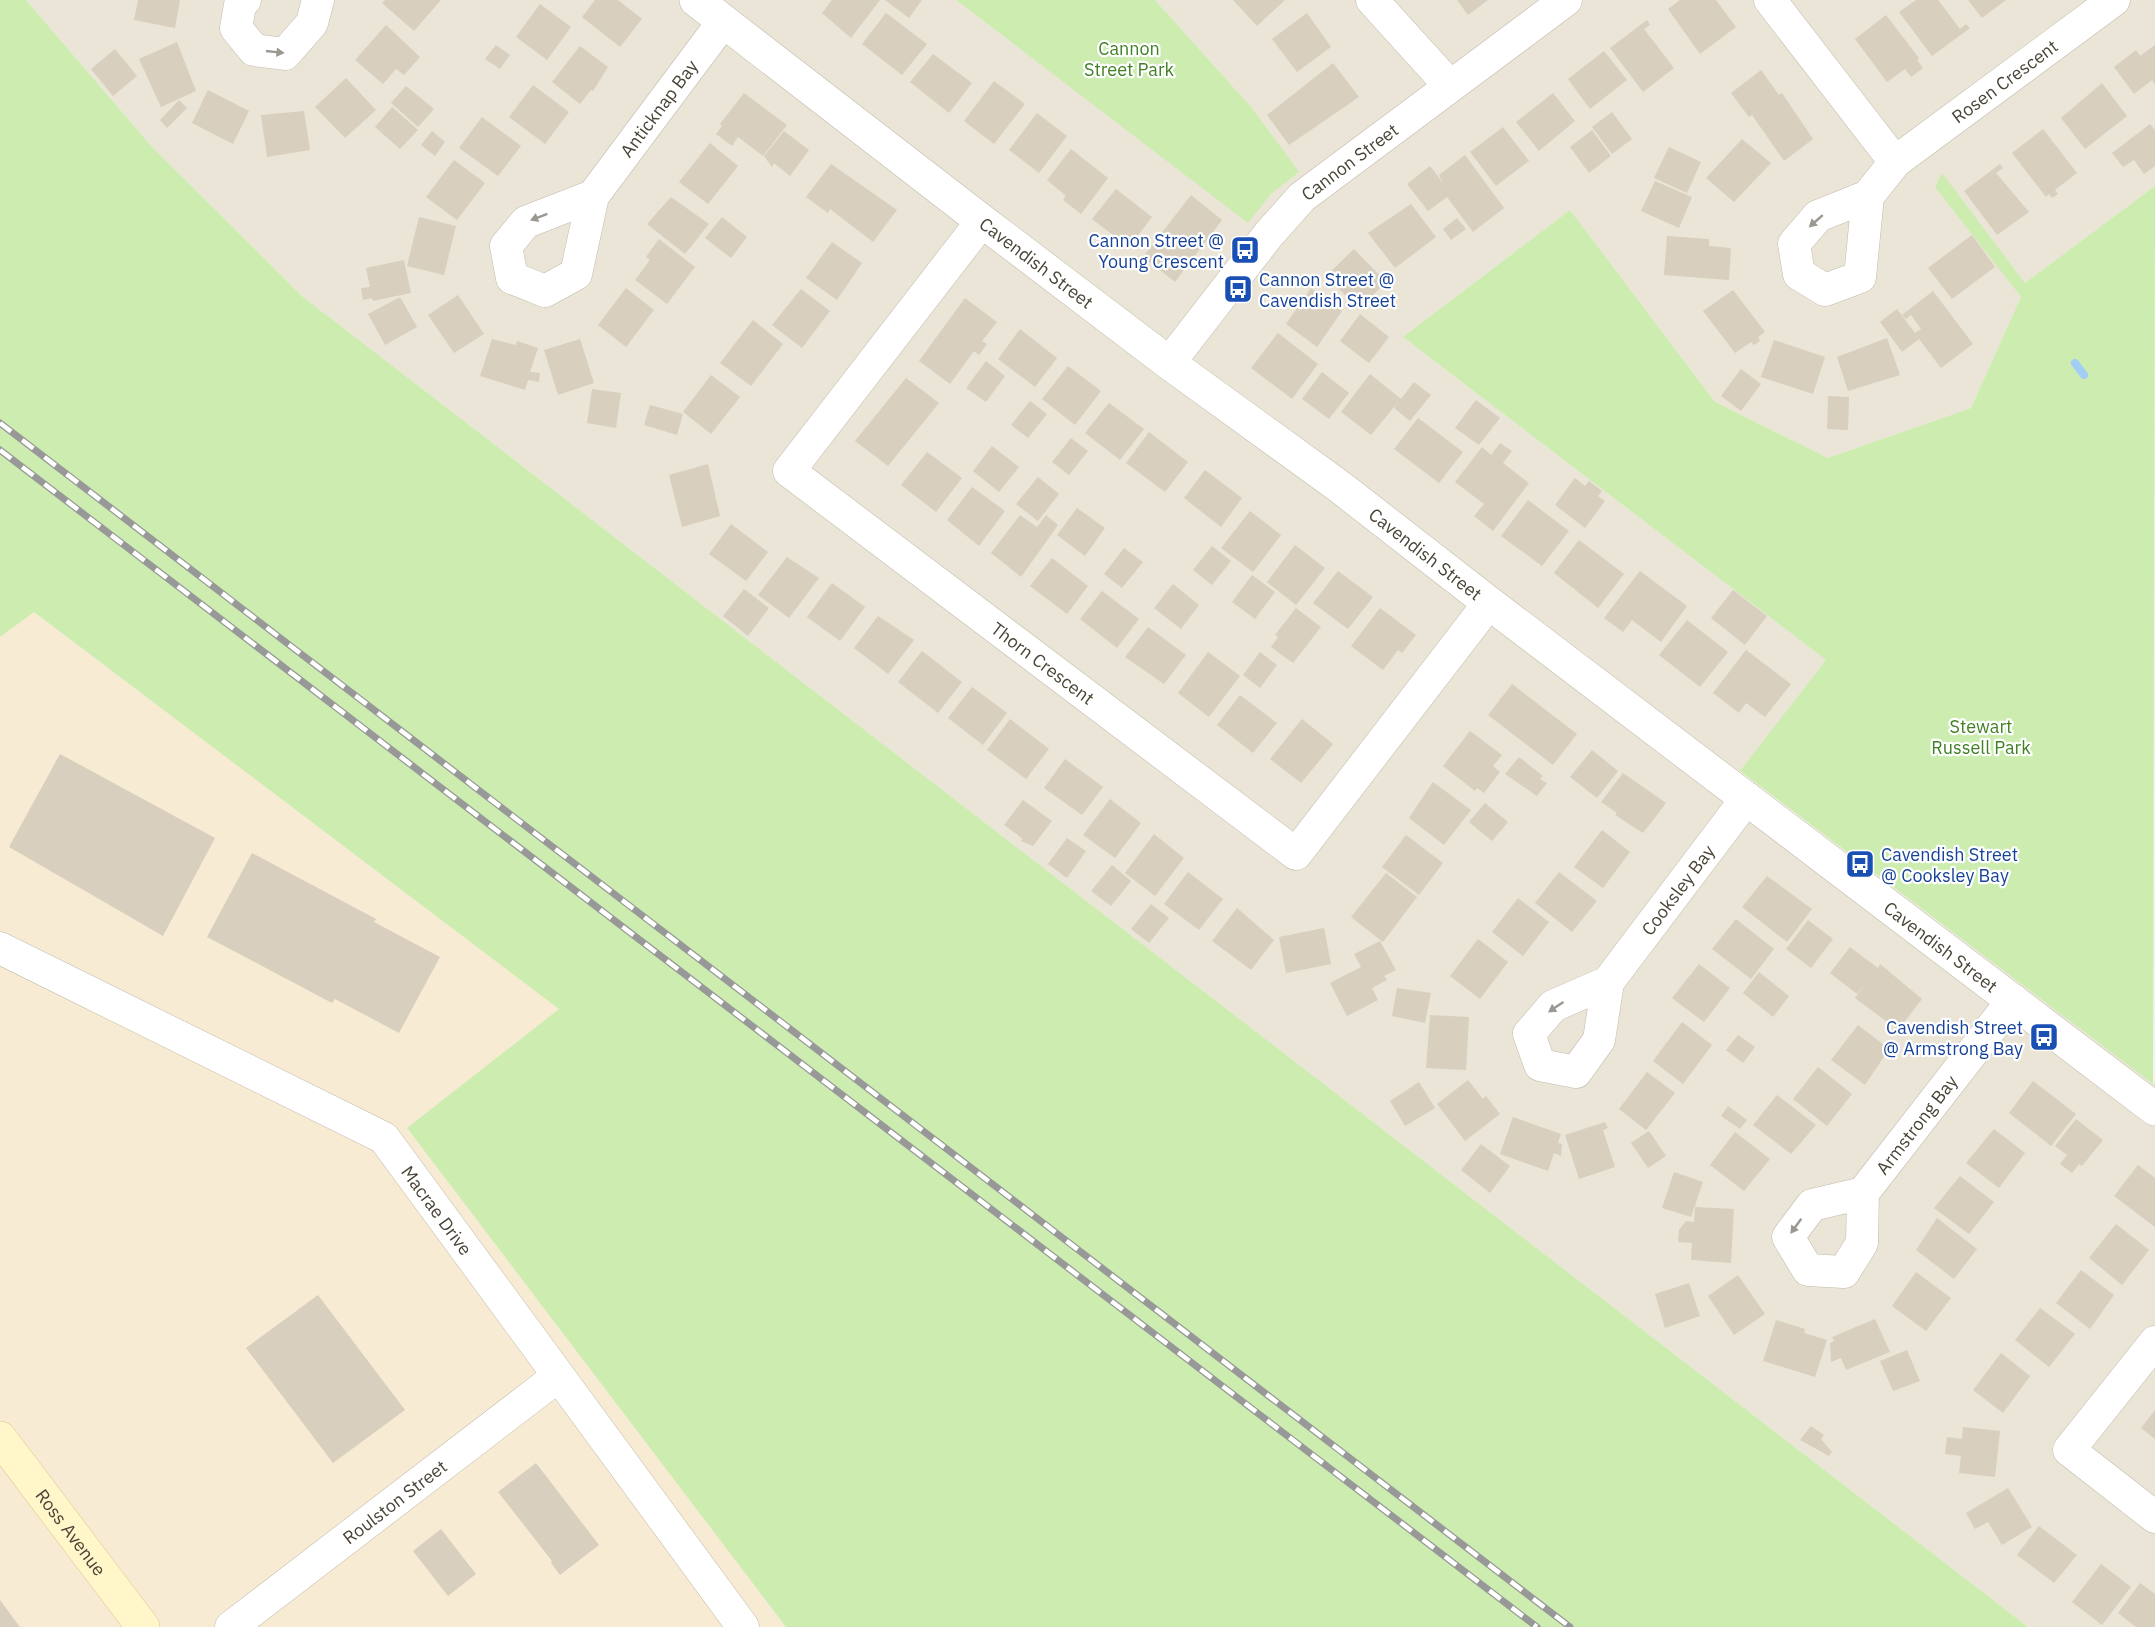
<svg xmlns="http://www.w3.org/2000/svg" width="2155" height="1627" font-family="'IBM Plex Sans',sans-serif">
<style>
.residential{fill:#eae5d7}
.commercial{fill:#f8ebd3}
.green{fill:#ccecb0}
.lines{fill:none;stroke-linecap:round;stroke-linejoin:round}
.stream{stroke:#a2cdf5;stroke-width:8}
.building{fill:#d8cfbe}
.minor-casing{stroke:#c2bbab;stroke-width:33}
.tertiary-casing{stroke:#c2bbab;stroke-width:34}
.secondary-casing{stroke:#d8cb96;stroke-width:34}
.minor{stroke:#fff;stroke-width:32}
.tertiary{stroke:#fff;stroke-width:33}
.secondary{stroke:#fff6c9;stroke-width:33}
.rail-casing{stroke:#989898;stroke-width:7}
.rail{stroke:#fff;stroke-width:4.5;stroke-dasharray:14;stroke-linecap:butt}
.oneway{fill:#9b9891}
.labels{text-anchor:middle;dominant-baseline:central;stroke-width:4.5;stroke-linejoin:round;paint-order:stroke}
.park-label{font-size:18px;fill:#418025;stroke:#fff}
.street-label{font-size:18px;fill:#4a4437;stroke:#fff}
.transit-label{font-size:18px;fill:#164399;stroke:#fff;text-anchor:end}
</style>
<rect width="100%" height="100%" fill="#f5f3e9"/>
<polygon class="residential" points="26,0 956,0 1248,222 1271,194 1298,172 1252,108 1155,0 2155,0 2155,186 2025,283 1942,174 1936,187 2021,297 1971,408 1828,458 1715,402 1570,210 1403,337 1826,660 1740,772 2153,1084 2155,1082 2155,1627 2028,1627 303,297 153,148"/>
<polygon class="commercial" points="34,612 559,1009 407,1128 786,1627 0,1627 0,637"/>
<g class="green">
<polygon points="0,0 26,0 153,148 303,297 2028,1627 786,1627 407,1128 559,1009 34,612 0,637"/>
<polygon points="956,0 1155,0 1252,108 1299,172 1271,194 1248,223"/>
<polygon points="1942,173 2025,283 2155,186 2153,1084 1740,771 1826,660 1403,337 1570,210 1715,402 1828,458 1971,408 2021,297 1935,187"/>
</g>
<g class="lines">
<polyline class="stream" points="2075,363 2084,375"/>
</g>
<g class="building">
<polygon points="138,0 180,0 175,28 134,20"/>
<polygon points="385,0 441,0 414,31 382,3"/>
<polygon points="595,0 618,0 642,19 620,47 582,17"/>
<polygon points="832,0 880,0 851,38 822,13"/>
<polygon points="885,0 922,0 909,18"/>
<polygon points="1233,0 1285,0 1257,26"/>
<polygon points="1457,0 1488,0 1468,15"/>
<polygon points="1680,0 1716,0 1736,27 1700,54 1668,9"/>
<polygon points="1916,0 1938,0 1960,29 1966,24 1970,28 1932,56 1899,12"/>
<polygon points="1968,0 2006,0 1982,18"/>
<polygon points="540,4 571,27 547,60 516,37"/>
<polygon points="886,13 927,44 902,75 862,44"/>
<polygon points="1307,13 1331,47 1297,72 1272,39"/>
<polygon points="1886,15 1919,58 1917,60 1923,68 1911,77 1905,69 1887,82 1855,39"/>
<polygon points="1647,20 1650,25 1644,29 1674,68 1643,92 1610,48"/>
<polygon points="386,25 420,57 404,75 396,69 383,84 355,60"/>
<polygon points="177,42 196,91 161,107 139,59"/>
<polygon points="496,45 510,55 500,69 485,59"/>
<polygon points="2155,45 2155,84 2152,80 2134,94 2114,67 2136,50 2140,56"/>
<polygon points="580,46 608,67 593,91 591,90 580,104 552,82"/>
<polygon points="115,49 137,76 113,96 91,69"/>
<polygon points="1604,51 1627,80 1590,109 1568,79"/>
<polygon points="933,54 972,83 949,113 910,82"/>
<polygon points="1333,63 1359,97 1289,145 1267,115"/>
<polygon points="1761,70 1779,95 1782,93 1813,139 1784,161 1752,115 1749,117 1731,93"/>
<polygon points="346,78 376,110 345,138 315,107"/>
<polygon points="994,81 1025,104 994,144 964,121"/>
<polygon points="2102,83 2127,116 2085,149 2061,118"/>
<polygon points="533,85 569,112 545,144 509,117"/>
<polygon points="406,86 434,109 418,127 391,103"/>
<polygon points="208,90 249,111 233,144 192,123"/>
<polygon points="744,93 787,125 763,156 738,137 732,146 716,134 722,126 720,124"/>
<polygon points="1553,93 1575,121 1539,151 1516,122"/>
<polygon points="179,100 187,108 167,128 160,120"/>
<polygon points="392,107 418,130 400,149 375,127"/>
<polygon points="304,111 310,150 267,157 261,115"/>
<polygon points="1612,112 1632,139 1612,154 1592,127"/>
<polygon points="1037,113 1067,136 1039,173 1009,150"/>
<polygon points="482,117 521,146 498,176 459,148"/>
<polygon points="2150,124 2155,130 2155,166 2144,174 2134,160 2123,167 2112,153"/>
<polygon points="1503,127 1529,161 1496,186 1470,152"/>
<polygon points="2043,129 2077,173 2055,190 2058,194 2052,198 2049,194 2046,197 2012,153"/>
<polygon points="1592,130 1611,156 1589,173 1570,147"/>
<polygon points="432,131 445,142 435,156 421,145"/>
<polygon points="784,131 809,150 790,176 774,163 772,167 764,156"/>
<polygon points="1742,139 1771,163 1734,202 1706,178"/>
<polygon points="710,143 738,166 708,204 679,182"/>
<polygon points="1669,147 1701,162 1687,193 1654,178"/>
<polygon points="1071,149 1108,178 1081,214 1063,200 1066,196 1047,180"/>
<polygon points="1465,155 1504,208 1473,232 1447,197 1428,211 1407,184 1430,166 1443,183 1439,175"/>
<polygon points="454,160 485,183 457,220 426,197"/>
<polygon points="831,164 897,210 873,242 830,209 828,213 806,197"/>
<polygon points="2000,164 2003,168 1996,173 2029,212 1997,235 1964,191"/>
<polygon points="1655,181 1692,197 1679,228 1641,211"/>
<polygon points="1116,189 1152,217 1129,247 1092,219"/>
<polygon points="1191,195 1222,220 1175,282 1143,257"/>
<polygon points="671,197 709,224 685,254 647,224"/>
<polygon points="1411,204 1436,237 1395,268 1368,233"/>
<polygon points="419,217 456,226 444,275 407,266"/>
<polygon points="722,217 747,237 731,258 705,238"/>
<polygon points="1457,218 1466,229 1451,240 1443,229"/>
<polygon points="1972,235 1995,267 1952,299 1928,268"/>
<polygon points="1667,236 1709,239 1709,246 1731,248 1729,280 1664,275"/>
<polygon points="659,239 695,267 667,304 635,280 650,260 646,257"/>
<polygon points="832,242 862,263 837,300 806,278"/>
<polygon points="1354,249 1386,282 1359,309 1326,276"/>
<polygon points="404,260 411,293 373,301 372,298 363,300 361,288 370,287 366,268"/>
<polygon points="626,288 654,310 626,347 598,325"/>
<polygon points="1311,288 1342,311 1317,347 1286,324"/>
<polygon points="801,289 830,311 802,348 772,325"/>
<polygon points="1733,290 1765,332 1758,337 1760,341 1754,345 1751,342 1735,353 1703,311"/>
<polygon points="1933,291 1973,344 1941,368 1919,339 1902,352 1880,322 1897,309 1915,333 1921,329 1911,315 1906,319 1902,315"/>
<polygon points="458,295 484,334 454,353 428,315"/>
<polygon points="400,297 417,327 385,345 368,314"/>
<polygon points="965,298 997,322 982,341 987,344 979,355 974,351 950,384 919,361"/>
<polygon points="1360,314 1389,337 1369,363 1340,341"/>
<polygon points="753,320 783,344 751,386 720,363"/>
<polygon points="1020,329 1057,358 1035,387 998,359"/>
<polygon points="1278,333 1318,364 1292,399 1251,368"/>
<polygon points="1887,338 1900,375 1848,391 1837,357"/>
<polygon points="492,339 516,345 517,341 538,348 530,372 540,373 539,382 528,380 525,390 480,376"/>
<polygon points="580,339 594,383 558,395 544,350"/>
<polygon points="1774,340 1825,357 1813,394 1761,377"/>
<polygon points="986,361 1005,376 986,402 966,388"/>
<polygon points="1068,366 1101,391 1075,425 1042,399"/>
<polygon points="1741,369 1761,384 1741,411 1721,396"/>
<polygon points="1322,372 1349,393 1329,419 1302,399"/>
<polygon points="1370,374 1401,399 1414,382 1431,395 1410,421 1394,408 1399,401 1371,435 1341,412"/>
<polygon points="711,375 740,397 711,434 683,412"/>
<polygon points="906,378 939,403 888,466 855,441"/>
<polygon points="592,389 621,393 616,428 587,423"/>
<polygon points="1828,396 1849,397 1848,430 1827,429"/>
<polygon points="1476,400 1500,418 1479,445 1455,428"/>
<polygon points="1030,401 1047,414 1028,438 1011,425"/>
<polygon points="1109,403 1144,429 1120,460 1085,433"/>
<polygon points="650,405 683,414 677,435 644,425"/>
<polygon points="1418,418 1463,452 1439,483 1394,449"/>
<polygon points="1149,432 1188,462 1165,492 1126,463"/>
<polygon points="1071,438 1088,451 1069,475 1052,462"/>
<polygon points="1500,443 1512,451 1503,463 1529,483 1493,531 1474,516 1484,504 1455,482 1482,447 1491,455"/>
<polygon points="992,446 1019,467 999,492 973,471"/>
<polygon points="927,452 962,478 936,512 901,485"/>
<polygon points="708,464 720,516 682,527 669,475"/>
<polygon points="1205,470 1242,498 1221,527 1184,498"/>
<polygon points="1038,477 1059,494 1038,521 1016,504"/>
<polygon points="1575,478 1585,486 1589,481 1602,491 1598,496 1605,501 1585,528 1555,505"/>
<polygon points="972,487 1005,511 979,546 947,520"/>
<polygon points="1528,500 1569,531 1542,566 1501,536"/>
<polygon points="1077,508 1105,528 1085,556 1057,535"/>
<polygon points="1250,511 1281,535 1253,572 1221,548"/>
<polygon points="1020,515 1037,527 1046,515 1058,525 1021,577 991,553"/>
<polygon points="731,524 768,552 746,581 709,554"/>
<polygon points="1579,540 1624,574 1598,608 1554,573"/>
<polygon points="1295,545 1325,568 1296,605 1267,582"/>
<polygon points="1212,546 1231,561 1212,585 1193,570"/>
<polygon points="1124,548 1143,562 1122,588 1104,574"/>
<polygon points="787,557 819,578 789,618 758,595"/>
<polygon points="1052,558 1088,586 1067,614 1030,586"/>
<polygon points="1338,571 1373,597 1348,629 1313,603"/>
<polygon points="1640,571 1687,606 1661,642 1632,620 1623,632 1604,618"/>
<polygon points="1252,575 1275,592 1255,619 1232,602"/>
<polygon points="832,583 865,607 840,641 807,617"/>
<polygon points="1173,584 1199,605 1181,629 1154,608"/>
<polygon points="744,589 769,608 748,636 723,616"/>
<polygon points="1733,590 1767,616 1745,645 1711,618"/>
<polygon points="1102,591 1139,619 1117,648 1080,619"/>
<polygon points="1296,608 1321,627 1293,663 1271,647 1278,637 1275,635"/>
<polygon points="1380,608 1416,635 1402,653 1398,650 1383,670 1351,646"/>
<polygon points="878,616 914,640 888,674 854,648"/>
<polygon points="1687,620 1728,652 1700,687 1659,655"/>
<polygon points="1148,627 1186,655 1164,684 1125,657"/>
<polygon points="1746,650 1791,684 1765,717 1746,703 1739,713 1713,693"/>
<polygon points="922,651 962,682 938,713 898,682"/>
<polygon points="1208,652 1240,676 1209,717 1178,693"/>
<polygon points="1260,652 1277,665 1260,688 1243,675"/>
<polygon points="1512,684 1577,734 1553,765 1488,715"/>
<polygon points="972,687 1007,713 983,745 948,718"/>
<polygon points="1240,695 1277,723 1253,753 1217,725"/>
<polygon points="1010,719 1049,749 1026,779 987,750"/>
<polygon points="1302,719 1333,744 1301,783 1270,759"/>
<polygon points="1470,731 1502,755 1493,766 1500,772 1484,793 1477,788 1475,791 1443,766"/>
<polygon points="1592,750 1618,771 1597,798 1570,777"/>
<polygon points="60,754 215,838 163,936 9,847"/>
<polygon points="1519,757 1543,776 1540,779 1547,783 1537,796 1505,774"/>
<polygon points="1065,759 1103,787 1082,815 1044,788"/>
<polygon points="1623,773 1666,803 1643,833 1615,815 1617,813 1601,802"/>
<polygon points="1433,782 1471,810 1444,845 1409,818"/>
<polygon points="1110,799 1141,823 1115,858 1083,835"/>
<polygon points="1023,800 1052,821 1033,846 1021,841 1023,839 1004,825"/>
<polygon points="1485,803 1508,822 1492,841 1469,822"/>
<polygon points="1602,830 1630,852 1603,888 1574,867"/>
<polygon points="1154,834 1184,858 1155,896 1125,873"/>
<polygon points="1406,835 1443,863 1419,895 1382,867"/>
<polygon points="1067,838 1086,851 1067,878 1048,864"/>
<polygon points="252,853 376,919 374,922 440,957 399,1033 335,999 332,1003 207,937"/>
<polygon points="1112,865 1131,881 1111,906 1091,891"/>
<polygon points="1188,872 1223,899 1199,930 1164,904"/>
<polygon points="1559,872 1597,901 1572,932 1535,903"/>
<polygon points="1386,873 1417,897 1383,942 1351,917"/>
<polygon points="1767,876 1812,909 1787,942 1742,907"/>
<polygon points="1518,898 1549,922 1523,956 1492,932"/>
<polygon points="1151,904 1169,918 1149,943 1131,929"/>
<polygon points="1237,908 1274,940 1251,970 1212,941"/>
<polygon points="1736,919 1774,949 1751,979 1712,949"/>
<polygon points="1808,920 1833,939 1811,968 1786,949"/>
<polygon points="1324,928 1331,964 1286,973 1279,937"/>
<polygon points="1478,939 1508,962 1480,999 1450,976"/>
<polygon points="1380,941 1396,970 1384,976 1387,980 1372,988 1378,1000 1347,1016 1330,983 1361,967 1354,954"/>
<polygon points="1850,947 1878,968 1880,964 1922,999 1898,1030 1855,998 1867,982 1857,994 1830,973"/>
<polygon points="1699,964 1730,988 1704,1022 1672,998"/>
<polygon points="1759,972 1789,996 1773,1017 1743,993"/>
<polygon points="1397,988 1431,993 1425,1023 1392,1016"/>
<polygon points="1430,1015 1469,1017 1466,1070 1426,1068"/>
<polygon points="1682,1022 1712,1045 1683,1084 1653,1061"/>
<polygon points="1858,1025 1889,1049 1865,1085 1831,1060"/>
<polygon points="1738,1035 1755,1047 1743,1063 1726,1050"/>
<polygon points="1818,1067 1852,1094 1827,1126 1793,1099"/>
<polygon points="1647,1072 1675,1093 1646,1130 1619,1109"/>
<polygon points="1468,1080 1483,1099 1486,1096 1500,1114 1465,1141 1437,1104"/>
<polygon points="2033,1081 2076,1114 2051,1146 2009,1113"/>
<polygon points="1419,1082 1435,1108 1405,1126 1390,1101"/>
<polygon points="1777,1095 1816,1125 1791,1154 1753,1125"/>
<polygon points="1728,1106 1747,1120 1740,1129 1721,1116"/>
<polygon points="1513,1117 1561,1134 1558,1143 1562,1144 1561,1156 1554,1153 1548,1171 1500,1154"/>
<polygon points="2076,1119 2103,1140 2082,1166 2079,1164 2072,1173 2060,1164 2067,1155 2055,1146"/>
<polygon points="1605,1122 1608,1128 1603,1130 1615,1167 1579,1179 1565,1135"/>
<polygon points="1994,1129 2025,1153 1999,1188 1966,1163"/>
<polygon points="1649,1131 1666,1156 1648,1168 1631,1143"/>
<polygon points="1735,1132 1770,1159 1744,1191 1710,1165"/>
<polygon points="1481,1144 1510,1166 1490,1193 1461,1170"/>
<polygon points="2138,1165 2155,1178 2155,1227 2114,1196"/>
<polygon points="1674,1172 1703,1182 1691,1217 1662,1208"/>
<polygon points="1960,1176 1994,1202 1969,1234 1934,1208"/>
<polygon points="1695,1207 1734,1209 1731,1263 1691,1260 1692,1243 1678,1242 1679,1230 1686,1221 1694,1222"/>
<polygon points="1937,1218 1977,1249 1954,1279 1916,1250"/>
<polygon points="2116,1224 2149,1250 2122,1285 2089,1258"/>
<polygon points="2081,1270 2114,1295 2090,1329 2056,1303"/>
<polygon points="1916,1272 1951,1298 1926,1331 1892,1306"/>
<polygon points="1738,1275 1765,1314 1734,1335 1708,1296"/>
<polygon points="1689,1283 1700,1316 1665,1328 1655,1294"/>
<polygon points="318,1295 405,1410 333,1463 246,1348"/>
<polygon points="2040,1308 2075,1334 2049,1367 2015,1340"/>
<polygon points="1875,1319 1890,1352 1846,1370 1841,1358 1831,1362 1830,1343 1834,1341 1832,1337"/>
<polygon points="1776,1320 1805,1329 1804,1333 1827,1340 1815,1377 1763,1361"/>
<polygon points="1907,1350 1920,1381 1893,1391 1880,1361"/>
<polygon points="2001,1353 2030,1376 2003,1413 1973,1390"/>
<polygon points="2155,1410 2155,1439 2141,1428"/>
<polygon points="1811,1426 1824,1435 1821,1439 1832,1452 1829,1456 1800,1440"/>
<polygon points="1963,1427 2000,1431 1995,1477 1959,1473 1961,1456 1945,1454 1947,1437 1962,1439"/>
<polygon points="536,1463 599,1545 560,1575 551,1563 552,1561 498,1492"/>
<polygon points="2008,1488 2032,1527 2002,1545 1988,1522 1975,1529 1966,1513"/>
<polygon points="2039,1526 2077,1555 2054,1583 2017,1555"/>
<polygon points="441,1529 476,1574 448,1596 413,1551"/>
<polygon points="2101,1564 2131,1587 2102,1625 2072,1602"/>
<polygon points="2140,1583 2155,1594 2155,1627 2136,1627 2118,1613"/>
<polygon points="0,1600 20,1627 0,1627"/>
</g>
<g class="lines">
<g class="minor-casing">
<g id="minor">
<polyline points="245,0 240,5 236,28 254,50 285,54 312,23 318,0"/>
<polyline points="1372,0 1450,86"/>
<polyline points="1770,0 1895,162"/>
<path id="s1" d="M593,196L526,222L506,246L512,278L545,291L576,274L593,196L723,22"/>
<path id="s2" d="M1868,196L1860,277L1825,290L1799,274L1794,244L1818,216L1868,196L1895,162L2114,0"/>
<path id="s3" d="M982,221L789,471L1296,854L1489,603"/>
<path id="s4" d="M1169,363L1269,234L1302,197L1566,0"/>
<path id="s5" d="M0,948L384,1138L743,1627"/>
<path id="s6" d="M1608,982L1553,1006L1529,1034L1540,1065L1576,1072L1599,1040L1608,982L1747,798"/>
<path id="s7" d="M1863,1193L1812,1205L1788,1237L1808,1270L1844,1272L1862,1243L1863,1193L2013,1000"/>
<polyline points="2155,1342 2069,1450 2155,1517"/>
<path id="s8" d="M231,1627L557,1377"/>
</g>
</g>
<g class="tertiary-casing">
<g id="tertiary">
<path id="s9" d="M696,0L982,221L1169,363L1340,487L1489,603L2155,1109"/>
</g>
</g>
<g class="secondary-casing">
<g id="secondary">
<path id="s10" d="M0,1438L143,1627"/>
</g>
</g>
<use href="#minor" class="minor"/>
<use href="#tertiary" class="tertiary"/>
<use href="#secondary" class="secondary"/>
<g class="rail-casing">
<g id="rail">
<polyline points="0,423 1570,1627"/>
<polyline points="0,450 1537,1627"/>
</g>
</g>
<use href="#rail" class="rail"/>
</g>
<defs><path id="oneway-solid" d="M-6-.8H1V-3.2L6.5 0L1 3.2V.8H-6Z" transform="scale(1.5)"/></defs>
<g class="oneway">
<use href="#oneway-solid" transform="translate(275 52) rotate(6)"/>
<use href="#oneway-solid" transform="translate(539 217) rotate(159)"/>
<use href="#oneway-solid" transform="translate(1816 221) rotate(139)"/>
<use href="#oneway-solid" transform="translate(1556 1007) rotate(146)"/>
<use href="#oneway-solid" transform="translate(1796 1226) rotate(126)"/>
</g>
<defs>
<g id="bus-square" transform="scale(1.5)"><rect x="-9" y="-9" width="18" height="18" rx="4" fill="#1a4fb4" stroke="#fff"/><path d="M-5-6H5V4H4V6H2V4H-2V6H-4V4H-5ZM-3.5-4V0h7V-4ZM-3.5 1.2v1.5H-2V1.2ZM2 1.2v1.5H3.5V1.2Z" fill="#fff"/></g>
</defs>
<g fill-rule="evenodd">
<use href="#bus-square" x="1245" y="250"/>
<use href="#bus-square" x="1238" y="289"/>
<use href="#bus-square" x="1860" y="864"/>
<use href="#bus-square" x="2044" y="1037"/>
</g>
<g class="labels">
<g class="park-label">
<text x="1129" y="48">Cannon<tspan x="1129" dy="21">Street Park</tspan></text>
<text x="1981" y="726">Stewart<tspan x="1981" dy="21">Russell Park</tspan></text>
</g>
<g class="street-label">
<text stroke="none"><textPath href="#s2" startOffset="450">Rosen Crescent</textPath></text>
<text stroke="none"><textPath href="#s1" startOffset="396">Anticknap Bay</textPath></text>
<text stroke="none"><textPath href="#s4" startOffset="272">Cannon Street</textPath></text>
<text stroke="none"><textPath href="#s9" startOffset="430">Cavendish Street</textPath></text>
<text stroke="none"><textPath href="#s9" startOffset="916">Cavendish Street</textPath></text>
<text stroke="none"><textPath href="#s3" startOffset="634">Thorn Crescent</textPath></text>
<text stroke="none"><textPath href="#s6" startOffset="380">Cooksley Bay</textPath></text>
<text stroke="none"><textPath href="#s9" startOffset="1564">Cavendish Street</textPath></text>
<text stroke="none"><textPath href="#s7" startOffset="338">Armstrong Bay</textPath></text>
<text stroke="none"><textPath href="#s5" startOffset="518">Macrae Drive</textPath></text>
<text stroke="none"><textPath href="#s8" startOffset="206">Roulston Street</textPath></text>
<text stroke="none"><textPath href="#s10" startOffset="118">Ross Avenue</textPath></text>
</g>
<g class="transit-label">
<text x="1224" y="240">Cannon Street @<tspan x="1224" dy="21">Young Crescent</tspan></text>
<text x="1259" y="279" text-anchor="start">Cannon Street @<tspan x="1259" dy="21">Cavendish Street</tspan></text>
<text x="1881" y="854" text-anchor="start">Cavendish Street<tspan x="1881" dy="21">@ Cooksley Bay</tspan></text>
<text x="2023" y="1027">Cavendish Street<tspan x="2023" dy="21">@ Armstrong Bay</tspan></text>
</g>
</g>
</svg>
